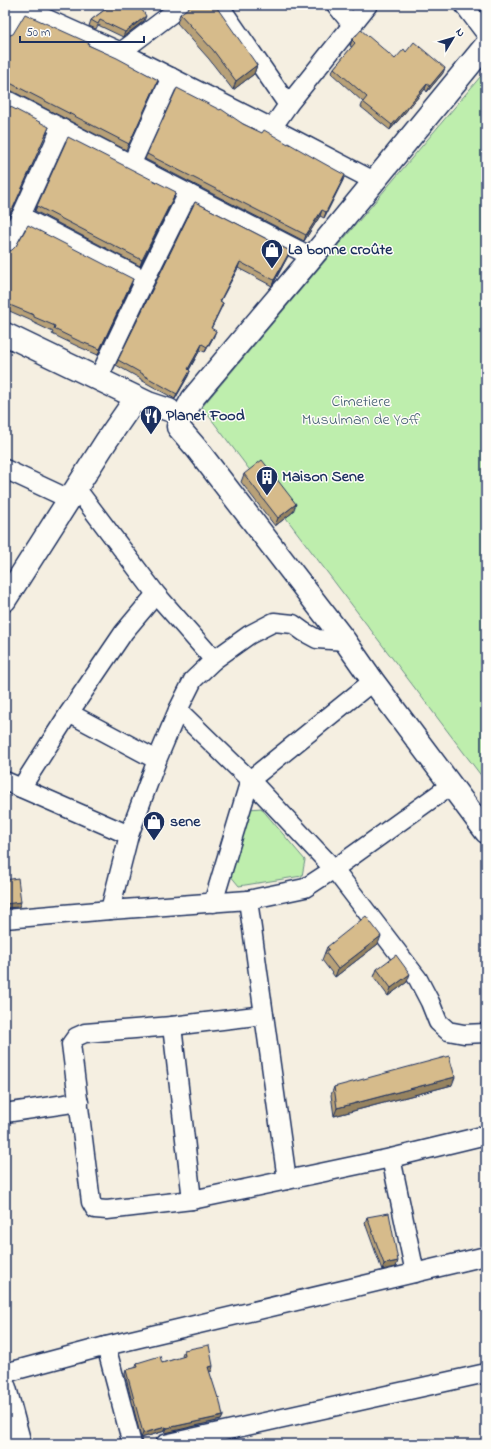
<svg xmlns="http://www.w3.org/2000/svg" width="491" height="1449" font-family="'Indie Flower',sans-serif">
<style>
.green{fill:#beeead;stroke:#6c8e86}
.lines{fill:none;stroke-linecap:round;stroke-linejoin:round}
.street-casing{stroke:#1b2f5e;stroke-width:21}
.secondary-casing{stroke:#1b2f5e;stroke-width:25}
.street{stroke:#fdfcf7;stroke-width:18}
.secondary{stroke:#fdfcf7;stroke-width:22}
.wall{fill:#b8a178;stroke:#1b2f5e}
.shaded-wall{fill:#968361;stroke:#1b2f5e}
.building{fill:#d6bb8b;stroke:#1b2f5e}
.labels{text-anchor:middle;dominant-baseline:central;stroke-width:3;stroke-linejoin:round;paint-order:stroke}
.poi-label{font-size:16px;font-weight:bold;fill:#1b2f5e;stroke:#fdfcf7;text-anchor:start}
.park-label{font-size:16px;fill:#445f72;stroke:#fdfcf7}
</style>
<rect width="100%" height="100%" fill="#f5efe1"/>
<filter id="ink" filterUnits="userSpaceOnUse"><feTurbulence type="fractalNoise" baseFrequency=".025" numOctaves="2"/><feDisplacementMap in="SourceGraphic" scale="8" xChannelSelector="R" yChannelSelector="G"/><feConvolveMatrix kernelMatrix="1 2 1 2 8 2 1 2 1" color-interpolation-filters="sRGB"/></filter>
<g filter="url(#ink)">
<g class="green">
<polygon points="486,70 486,782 202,407"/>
<polygon points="261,808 305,860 302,876 239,886 230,875 249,809"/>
</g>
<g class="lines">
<g class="street-casing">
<g id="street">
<polyline points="16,5 121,52 272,128 374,181"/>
<polyline points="219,5 288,105"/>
<polyline points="336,5 353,26"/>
<polyline points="464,5 486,34"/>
<polyline points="5,31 15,13 24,5"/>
<polyline points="121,52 183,5"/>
<polyline points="5,99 312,257"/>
<polyline points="272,128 288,105 368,5"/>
<polyline points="132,163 171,77"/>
<polyline points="21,216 145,280"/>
<polyline points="5,247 21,216 61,128"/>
<polyline points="98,379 145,280 188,193"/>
<polyline points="5,469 69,499"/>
<polyline points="76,488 156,594 214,660"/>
<polyline points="178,710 250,780 334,869 418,979 430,1002 438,1022 448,1031 464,1034 486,1033"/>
<polyline points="69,713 157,760"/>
<polyline points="5,781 129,835"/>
<polyline points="21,788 69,713 124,632 156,594"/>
<polyline points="248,900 287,1180"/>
<polyline points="213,903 250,780 373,681"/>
<polyline points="110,910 129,835 157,760 178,710 193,680 214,660 249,635 274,622 293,624 304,632 317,639 345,641"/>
<polyline points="5,919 110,910 248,900 305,888 334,869 451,785"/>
<polyline points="264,1015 172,1026 85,1033 76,1037 71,1044 91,1202 95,1209 107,1210 192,1200 391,1158 486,1135"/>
<polyline points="172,1026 192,1200"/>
<polyline points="5,1113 79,1102"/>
<polyline points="391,1158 415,1273"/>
<polyline points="106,1346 132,1444"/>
<polyline points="5,1373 106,1346 486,1256"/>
<polyline points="165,1444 486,1373"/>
</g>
</g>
<g class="secondary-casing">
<g id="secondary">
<polyline points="5,334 148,403 169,410"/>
<polyline points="184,414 193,398 312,257 486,45"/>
<polyline points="178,427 197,449 345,641 373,681 486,832"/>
<polyline points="5,600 107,440 136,398"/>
<polyline points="5,1388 20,1444"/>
</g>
</g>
<use href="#street" class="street"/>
<use href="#secondary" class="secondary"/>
</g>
<g class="wall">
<polygon points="111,5 144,21 123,37 98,25 96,29 89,26 91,20"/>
<polygon points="180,14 257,65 254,74 233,90 209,59 177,23"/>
<polygon points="5,35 88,45 158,80 126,150 10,90 5,89"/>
<polygon points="352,40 395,59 406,52 443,73 427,92 425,89 390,130 361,107 363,102 331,73 334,68 352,47 350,46"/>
<polygon points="147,154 343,180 324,218 320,216 304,241 145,159"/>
<polygon points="174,198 140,266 35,211 37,206"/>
<polygon points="195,202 290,251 288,256 272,286 238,268 220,301 223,303 221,308 211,328 214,336 205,352 200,350 189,370 190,371 188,376 175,399 141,380 141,379 116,365 118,360"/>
<polygon points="5,251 131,285 98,355 77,346 52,334 53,332 32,322 32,321 5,309"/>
<polygon points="244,474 293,512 275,526 241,482"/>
<polygon points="378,944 335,977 322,960 327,947"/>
<polygon points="377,969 407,982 388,996 374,977"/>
<polygon points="452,1085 334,1116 331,1095 334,1087"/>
<polygon points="367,1217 396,1267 382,1270 365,1223"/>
<polygon points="184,1350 212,1371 209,1371 223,1416 221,1420 165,1433 165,1431 141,1438 125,1374 126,1370 135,1368 137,1363 162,1363 183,1357 182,1355"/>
</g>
<g class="shaded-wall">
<polygon points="146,16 144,21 123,37 125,32"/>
<polygon points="257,65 254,74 233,90 236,81"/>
<polygon points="445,68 443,73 427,92 430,86"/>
<polygon points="427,84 425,89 390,130 392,125"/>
<polygon points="49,127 12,211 5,224 5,222"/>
<polygon points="345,175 343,180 324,218 326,212"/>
<polygon points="176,192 174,198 140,266 142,260"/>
<polygon points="322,210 320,216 304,241 306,235"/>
<polygon points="290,251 288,256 272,286 274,280"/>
<polygon points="240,262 238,268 218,306 220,301"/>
<polygon points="133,279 131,285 98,355 100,349"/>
<polygon points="223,303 221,308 209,333 211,328"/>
<polygon points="216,331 214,336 205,352 207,347"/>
<polygon points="202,344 200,350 186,375 188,369"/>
<polygon points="190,371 188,376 175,399 177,394"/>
<polygon points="296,504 293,512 275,526 278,518"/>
<polygon points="21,902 19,907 5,908 5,904 6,903"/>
<polygon points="381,936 378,944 335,977 338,969"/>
<polygon points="410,974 407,982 388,996 391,988"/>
<polygon points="455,1077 452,1085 334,1116 337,1108"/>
<polygon points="398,1261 396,1267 382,1270 384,1264"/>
<polygon points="213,1366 212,1371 206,1372 208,1367"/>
<polygon points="223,1416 221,1420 165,1433 167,1428"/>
<polygon points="166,1427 165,1431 141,1438 143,1433"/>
</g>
<g class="building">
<polygon points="111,5 139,5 146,16 125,32 100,20 98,24 91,20"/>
<polygon points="192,5 215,5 257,65 236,81 213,50 180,14"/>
<polygon points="25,14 89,43 88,45 117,58 158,80 129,144 12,84 6,83 5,83 5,35 7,36 13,34"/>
<polygon points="361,30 395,59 404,49 406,52 414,42 445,68 430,86 427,84 392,125 363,102 367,97 334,68 355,43 352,40"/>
<polygon points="177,88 220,110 221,109 243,124 262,133 264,130 288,144 288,143 323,163 345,175 326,212 322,210 306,235 147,154"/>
<polygon points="5,104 49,127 14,206 5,222"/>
<polygon points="68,137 176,192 142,260 37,206"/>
<polygon points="195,202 290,251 274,280 240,262 220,301 223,303 211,328 216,331 207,347 202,344 188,369 190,371 177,394 143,375 143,374 118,360"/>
<polygon points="28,225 133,279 100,349 79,341 54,329 55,326 34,317 34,315 5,303 5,251 7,252 12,250 16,246"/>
<polygon points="262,460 296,504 278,518 244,474"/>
<polygon points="18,878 21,902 5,904 5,880"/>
<polygon points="366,916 381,936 338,969 325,952 329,949 327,947"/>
<polygon points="396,955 410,974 391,988 377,969"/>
<polygon points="449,1056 455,1077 337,1108 334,1087"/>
<polygon points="389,1213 398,1261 384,1264 367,1217"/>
<polygon points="209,1345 213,1366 208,1367 218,1398 219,1397 223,1416 167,1428 166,1427 143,1433 126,1370 138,1367 137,1363 160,1356 162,1363 185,1356 184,1350"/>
</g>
</g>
<defs>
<g id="shop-pin" transform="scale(1.15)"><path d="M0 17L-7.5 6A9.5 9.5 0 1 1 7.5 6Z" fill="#1b2f5e" stroke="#fdfcf7"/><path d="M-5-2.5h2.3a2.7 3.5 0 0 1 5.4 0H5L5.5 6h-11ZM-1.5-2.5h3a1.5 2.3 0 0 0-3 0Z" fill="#fff"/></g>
<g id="restaurant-pin" transform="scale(1.15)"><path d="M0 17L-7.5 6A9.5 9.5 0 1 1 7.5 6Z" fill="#1b2f5e" stroke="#fdfcf7"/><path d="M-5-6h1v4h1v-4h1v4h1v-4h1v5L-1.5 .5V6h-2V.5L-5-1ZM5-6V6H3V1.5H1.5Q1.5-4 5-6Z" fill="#fff"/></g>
<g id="building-pin" transform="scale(1.15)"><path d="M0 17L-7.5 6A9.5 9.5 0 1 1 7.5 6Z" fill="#1b2f5e" stroke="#fdfcf7"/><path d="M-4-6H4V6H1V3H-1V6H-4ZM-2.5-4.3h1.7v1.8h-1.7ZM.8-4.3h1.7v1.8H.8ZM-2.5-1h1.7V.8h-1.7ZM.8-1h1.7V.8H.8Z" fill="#fff"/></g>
</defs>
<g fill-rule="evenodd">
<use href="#shop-pin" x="272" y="250"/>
<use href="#restaurant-pin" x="151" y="416"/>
<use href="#building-pin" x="267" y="477"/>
<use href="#shop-pin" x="154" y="822"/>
</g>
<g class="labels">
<g class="poi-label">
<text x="288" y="250">La bonne croûte</text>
<text x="166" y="416">Planet Food</text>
<text x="282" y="477">Maison Sene</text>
<text x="170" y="822">sene</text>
</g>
<g class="park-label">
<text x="361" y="402">Cimetiere<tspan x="361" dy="18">Musulman de Yoff</tspan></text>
</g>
</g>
<rect width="491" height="1449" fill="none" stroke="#fdfcf7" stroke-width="20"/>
<rect x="10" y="10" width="471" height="1429" fill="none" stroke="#1b2f5e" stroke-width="1.5" filter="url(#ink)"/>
<g transform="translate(453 38) rotate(52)" stroke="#fdfcf7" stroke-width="3" paint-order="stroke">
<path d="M0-3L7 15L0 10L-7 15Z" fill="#1b2f5e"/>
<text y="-6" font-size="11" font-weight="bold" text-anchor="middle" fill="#1b2f5e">N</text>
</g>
<path d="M20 36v6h124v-6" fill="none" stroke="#1b2f5e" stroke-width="2"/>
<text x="26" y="36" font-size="12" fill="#1b2f5e" stroke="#fdfcf7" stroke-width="3" paint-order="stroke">50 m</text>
</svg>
